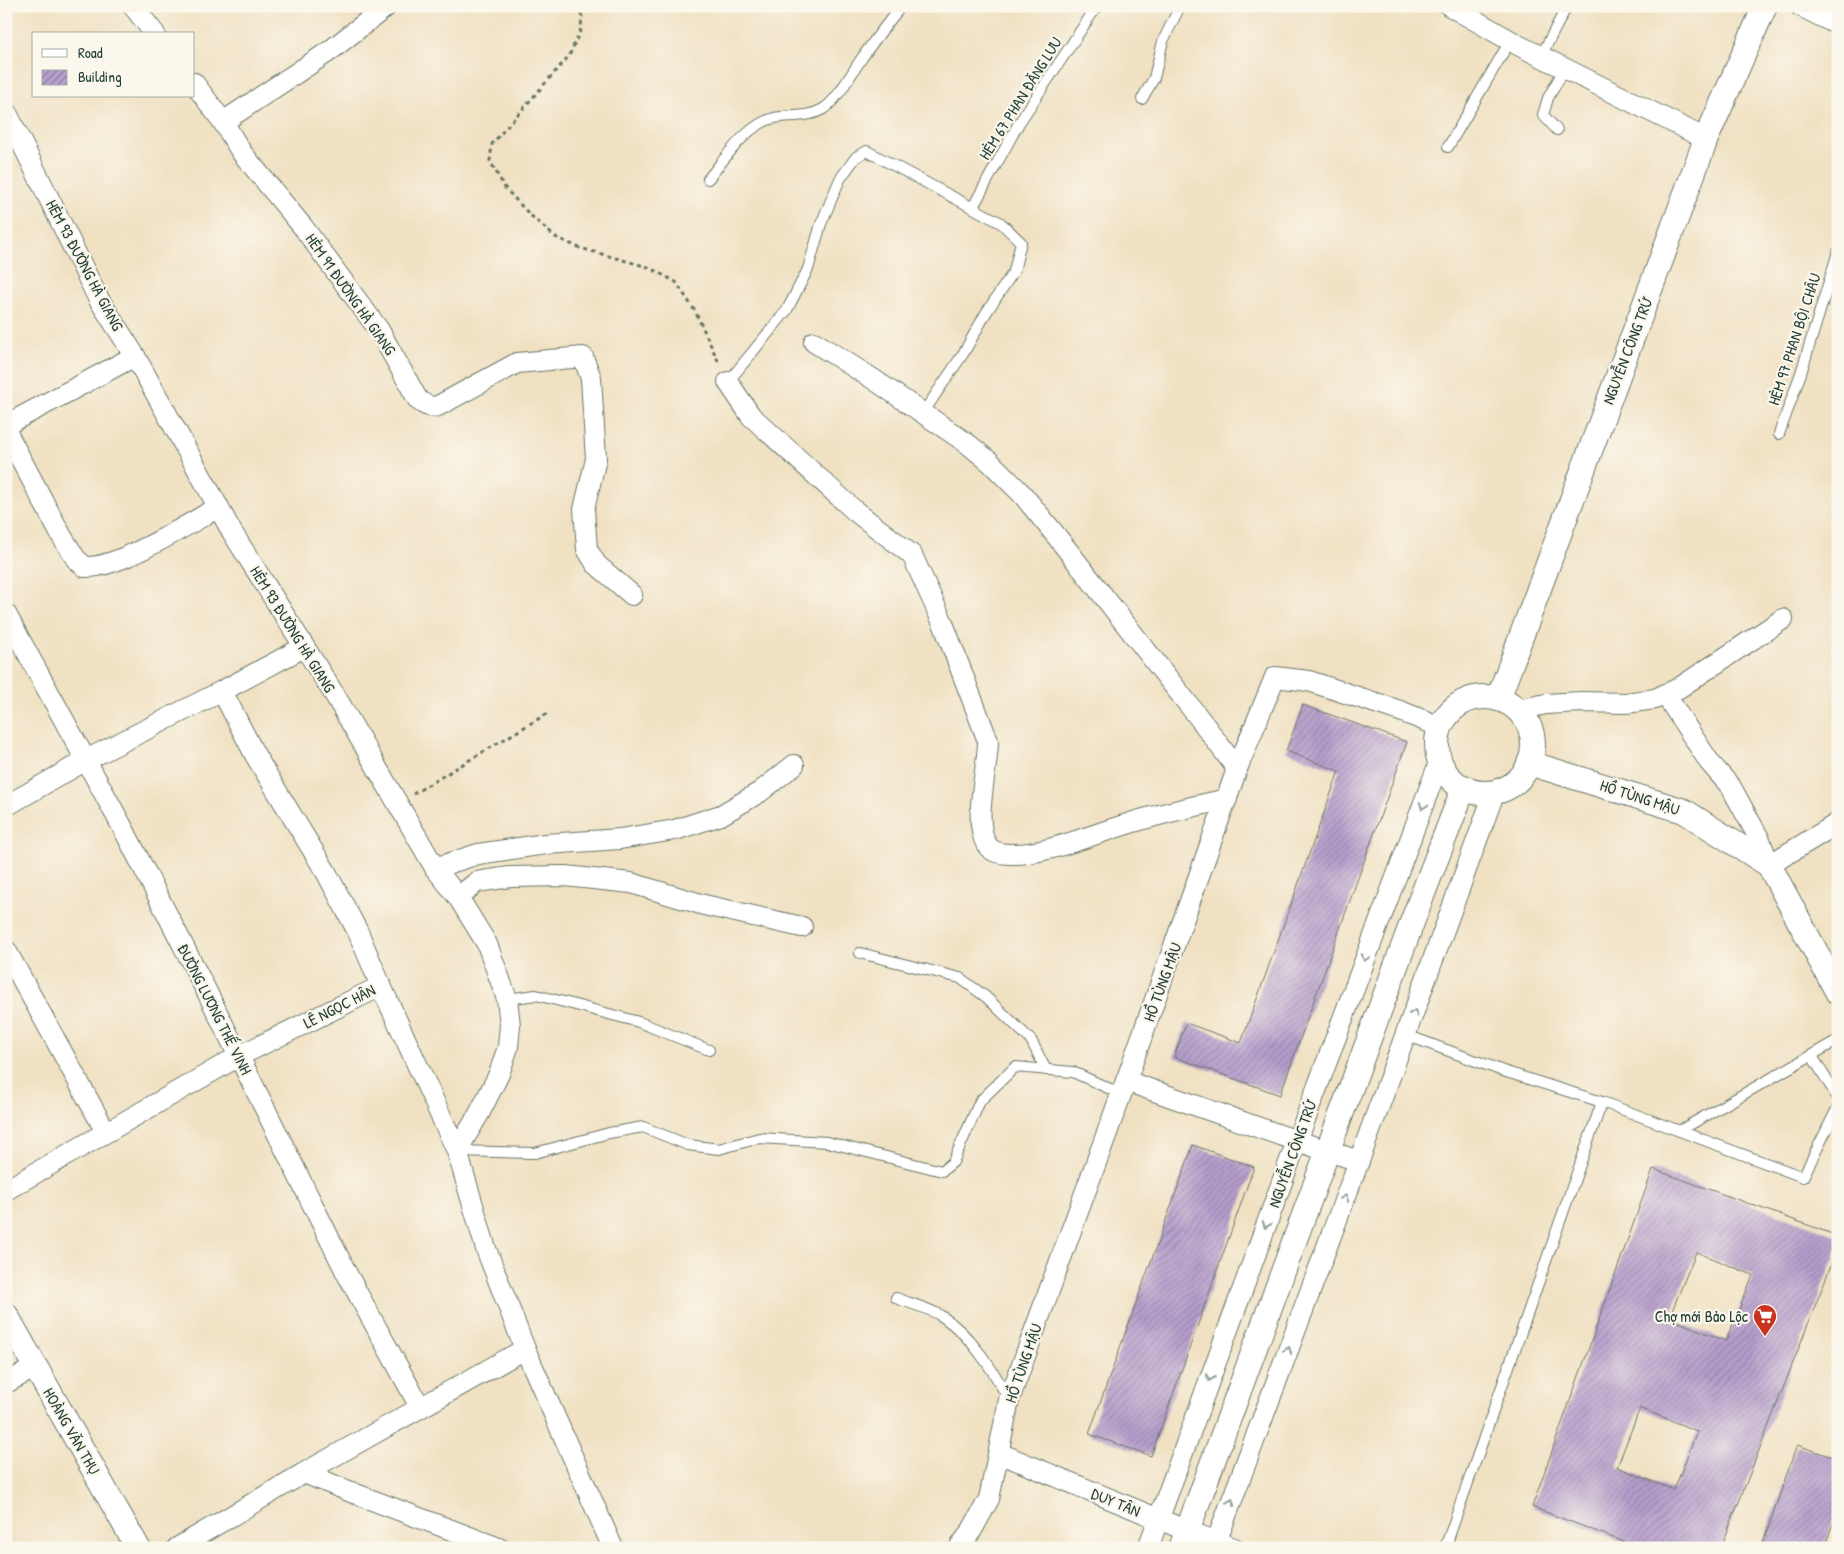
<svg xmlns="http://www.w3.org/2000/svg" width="1844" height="1554" font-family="'Patrick Hand',sans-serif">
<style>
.building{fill:url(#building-hatch);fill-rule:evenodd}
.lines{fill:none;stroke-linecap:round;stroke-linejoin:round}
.service-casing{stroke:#687666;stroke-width:12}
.minor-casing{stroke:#687666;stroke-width:22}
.tertiary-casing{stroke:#687666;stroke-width:26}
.path{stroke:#687666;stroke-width:3;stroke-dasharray:4 4;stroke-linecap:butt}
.service{stroke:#fff;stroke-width:10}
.minor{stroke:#fff;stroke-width:20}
.tertiary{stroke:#fff;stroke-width:24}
.oneway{stroke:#8f9e9a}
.labels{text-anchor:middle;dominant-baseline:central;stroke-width:4.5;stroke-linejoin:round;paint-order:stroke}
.street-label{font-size:16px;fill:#1f3d34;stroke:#fbf7ec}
.poi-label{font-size:16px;fill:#1f3d34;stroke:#fbf7ec;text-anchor:end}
</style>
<defs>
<pattern id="building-hatch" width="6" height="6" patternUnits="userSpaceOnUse" patternTransform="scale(1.25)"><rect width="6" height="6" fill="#b59dcc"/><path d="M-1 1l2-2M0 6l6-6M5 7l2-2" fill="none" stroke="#9381a6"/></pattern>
</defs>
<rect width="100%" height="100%" fill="#fbf7ec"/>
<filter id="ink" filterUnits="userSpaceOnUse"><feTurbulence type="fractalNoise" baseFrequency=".02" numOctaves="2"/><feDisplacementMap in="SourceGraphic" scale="10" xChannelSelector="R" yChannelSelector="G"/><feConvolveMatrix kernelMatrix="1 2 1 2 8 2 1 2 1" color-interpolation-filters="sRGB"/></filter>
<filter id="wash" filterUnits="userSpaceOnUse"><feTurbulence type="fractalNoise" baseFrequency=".0096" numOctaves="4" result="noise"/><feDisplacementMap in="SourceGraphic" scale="20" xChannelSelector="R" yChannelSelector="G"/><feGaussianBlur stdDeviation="1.12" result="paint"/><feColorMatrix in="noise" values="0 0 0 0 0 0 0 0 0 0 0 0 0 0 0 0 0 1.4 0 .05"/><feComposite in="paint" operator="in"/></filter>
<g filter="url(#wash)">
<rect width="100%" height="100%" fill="#f0e1c3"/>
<g id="blocks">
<g class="building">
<polygon points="1303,705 1407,742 1280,1095 1174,1057 1186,1023 1241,1043 1339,771 1286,751"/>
<polygon points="1193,1145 1254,1167 1151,1456 1089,1434"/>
<path d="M1653,1169L1838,1236V1247L1721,1548H1640L1532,1507ZM1696,1252L1753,1275L1726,1341L1669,1318ZM1640,1408L1697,1431L1674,1490L1617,1467Z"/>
<polygon points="1797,1445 1838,1459 1838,1510 1824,1548 1761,1548"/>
</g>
</g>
</g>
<g filter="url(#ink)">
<use href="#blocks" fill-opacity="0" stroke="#687666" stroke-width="1"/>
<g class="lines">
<g class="service-casing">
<g id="service">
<polyline points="1541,56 1567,6"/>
<polyline points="1142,99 1154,78 1163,41 1180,6"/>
<polyline points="1557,130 1543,115 1548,98 1565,68"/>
<polyline points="1448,147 1510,41"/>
<path d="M708,179C726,158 746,125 774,118C790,115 808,118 823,109C837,101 852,72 862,58C874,40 888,23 901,6"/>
<polyline points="973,207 1019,123 1097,6"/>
<polyline points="728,382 787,310 808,269 821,224 840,179 856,157 867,151 1001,223 1021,242 1014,271 986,313 963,354 923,413"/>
<polyline points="1779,434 1801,373 1838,252"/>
<polyline points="860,953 960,978 986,997 1031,1040 1046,1070"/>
<polyline points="507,999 536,995 564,1002 639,1022 709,1050"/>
<polyline points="1406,1035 1503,1071 1602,1102"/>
<polyline points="1812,1056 1838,1098"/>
<polyline points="1679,1131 1838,1040"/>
<polyline points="457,1151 535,1153 609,1133 643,1127 688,1145 719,1149 759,1138 827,1142 942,1171 953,1162 980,1101 1015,1067 1073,1072 1121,1094"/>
<path d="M896,1298C911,1304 930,1308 943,1317C970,1335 994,1370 1008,1399"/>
<polyline points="1445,1548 1602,1102 1803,1177 1838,1107"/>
</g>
</g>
<g class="minor-casing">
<g id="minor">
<polyline points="133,6 155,34"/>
<polyline points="1450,6 1518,45 1706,139"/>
<polyline points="1800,6 1838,25"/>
<path d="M194,83L223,122L242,153L303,227L379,330L418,400C425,405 430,408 438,406L517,363L583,357L591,378L596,459L584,509L587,549L596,564L632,595"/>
<polyline points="6,111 98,298 135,356 232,532 336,697 435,868 458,897 487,944 507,999 510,1025 508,1047 499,1074 480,1112 457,1151"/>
<polyline points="223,122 331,50 387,6"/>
<polyline points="814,342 873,379 968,444 990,462 1022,494 1054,533 1203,723 1237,769"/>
<path d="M728,382L751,416L855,511L912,555L943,623L988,741C988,769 972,822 987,845C992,853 1002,854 1011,854C1044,855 1091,835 1124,825C1158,814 1192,807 1227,799"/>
<polyline points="6,425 135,356"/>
<path d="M6,431L61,535L76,559L85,567C118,569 188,524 219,507"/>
<polyline points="6,614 124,830 208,994 347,1274 420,1407"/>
<polyline points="1665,694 1710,763 1731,787 1760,840 1769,865 1838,823"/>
<polyline points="1518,710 1546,704 1581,702 1626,703 1655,699 1679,688 1783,619"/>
<polyline points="6,806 86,760 222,691 304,647"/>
<polyline points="435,868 478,854 546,844 620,839 675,830 721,815 760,792 794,765"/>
<polyline points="458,897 477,882 510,877 565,876 631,883 704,905 802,927"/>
<polyline points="6,950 106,1132"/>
<polyline points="381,986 457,1151 486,1249 525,1349 613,1548"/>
<polyline points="1126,1081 1297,1141 1359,1161"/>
<polyline points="6,1190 239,1056 381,986 358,932 326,872 255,755 222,691"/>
<polyline points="6,1383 36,1367"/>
<polyline points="999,1453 1190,1532 1234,1548"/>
<polyline points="304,1473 356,1494 499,1548"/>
<polyline points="177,1548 304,1473 525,1349"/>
<polyline points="959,1548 972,1530 989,1499 1009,1400 1126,1081 1237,769 1275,677 1309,681 1400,711 1441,727"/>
<polyline points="1148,1548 1297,1141 1440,760"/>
<polyline points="1214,1548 1359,1161 1495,791"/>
</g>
</g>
<g class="tertiary-casing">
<g id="tertiary">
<circle cx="1485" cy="745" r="48"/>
<polyline points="1498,699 1706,139 1765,6"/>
<polyline points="1529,763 1684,811 1769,865 1838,993"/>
<polyline points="6,1315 138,1548"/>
<polyline points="1181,1548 1417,909 1464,787"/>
</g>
</g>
<g class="path">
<polyline points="578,6 582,17 581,29 569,56 492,144 490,161 505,188 529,214 555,237 580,248 648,267 676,282 695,311 720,365"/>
<polyline points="413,794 548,713"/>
</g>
<use href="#service" class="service"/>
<use href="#minor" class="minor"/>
<use href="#tertiary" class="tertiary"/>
</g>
<defs><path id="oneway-chevron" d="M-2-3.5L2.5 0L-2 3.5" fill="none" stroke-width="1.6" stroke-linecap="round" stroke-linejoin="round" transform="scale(1.25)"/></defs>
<g class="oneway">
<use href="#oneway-chevron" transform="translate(1423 806) rotate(111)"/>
<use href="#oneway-chevron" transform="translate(1365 958) rotate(111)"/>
<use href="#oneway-chevron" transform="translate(1414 1013) rotate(-70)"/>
<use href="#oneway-chevron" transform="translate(1345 1198) rotate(-69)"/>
<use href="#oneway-chevron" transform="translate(1266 1225) rotate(110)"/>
<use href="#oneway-chevron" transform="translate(1288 1350) rotate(-69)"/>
<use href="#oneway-chevron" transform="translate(1210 1378) rotate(110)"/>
<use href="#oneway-chevron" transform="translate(1231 1502) rotate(-69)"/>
</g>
</g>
<defs>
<g id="supermarket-pin" transform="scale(1.25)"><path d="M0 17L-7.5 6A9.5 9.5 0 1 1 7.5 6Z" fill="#c8321e" stroke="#fbf7ec"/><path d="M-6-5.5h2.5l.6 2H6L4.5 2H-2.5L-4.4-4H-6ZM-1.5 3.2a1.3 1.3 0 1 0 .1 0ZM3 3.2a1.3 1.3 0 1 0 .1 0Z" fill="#fff"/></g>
</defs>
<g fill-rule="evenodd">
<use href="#supermarket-pin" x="1765" y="1316"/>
</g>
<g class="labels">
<g class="street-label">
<text transform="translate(1020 98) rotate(-58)">HẺM 67 PHAN ĐĂNG LƯU</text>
<text transform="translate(85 265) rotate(62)">HẺM 93 ĐƯỜNG HÀ GIANG</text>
<text transform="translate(351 294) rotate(55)">HẺM 91 ĐƯỜNG HÀ GIANG</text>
<text transform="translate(1794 339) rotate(-72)">HẺM 97 PHAN BỘI CHÂU</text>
<text transform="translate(1627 351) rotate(-69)">NGUYỄN CÔNG TRỨ</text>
<text transform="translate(293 629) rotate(58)">HẺM 93 ĐƯỜNG HÀ GIANG</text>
<text transform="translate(1640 797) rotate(18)">HỒ TÙNG MẬU</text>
<text transform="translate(1162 982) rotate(-70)">HỒ TÙNG MẬU</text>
<text transform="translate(339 1006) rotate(-27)">LÊ NGỌC HÂN</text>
<text transform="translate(215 1009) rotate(63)">ĐƯỜNG LƯƠNG THẾ VINH</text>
<text transform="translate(1292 1154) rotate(-70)">NGUYỄN CÔNG TRỨ</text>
<text transform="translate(1023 1363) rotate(-71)">HỒ TÙNG MẬU</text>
<text transform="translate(72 1431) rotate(60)">HOÀNG VĂN THỤ</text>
<text transform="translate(1116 1502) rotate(22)">DUY TÂN</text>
</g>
<g class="poi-label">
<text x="1748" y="1316">Chợ mới Bảo Lộc</text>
</g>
</g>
<rect width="1844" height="1554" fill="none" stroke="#fbf7ec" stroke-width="25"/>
<rect x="32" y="32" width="162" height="65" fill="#fbf7ec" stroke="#a3ada2"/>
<rect x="42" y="49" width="25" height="8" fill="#ffffff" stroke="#a3ada2"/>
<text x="78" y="58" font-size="15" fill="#1f3d34">Road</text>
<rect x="42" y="70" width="25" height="15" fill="url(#building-hatch)" stroke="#a3ada2"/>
<text x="78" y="82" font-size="15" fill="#1f3d34">Building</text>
</svg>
